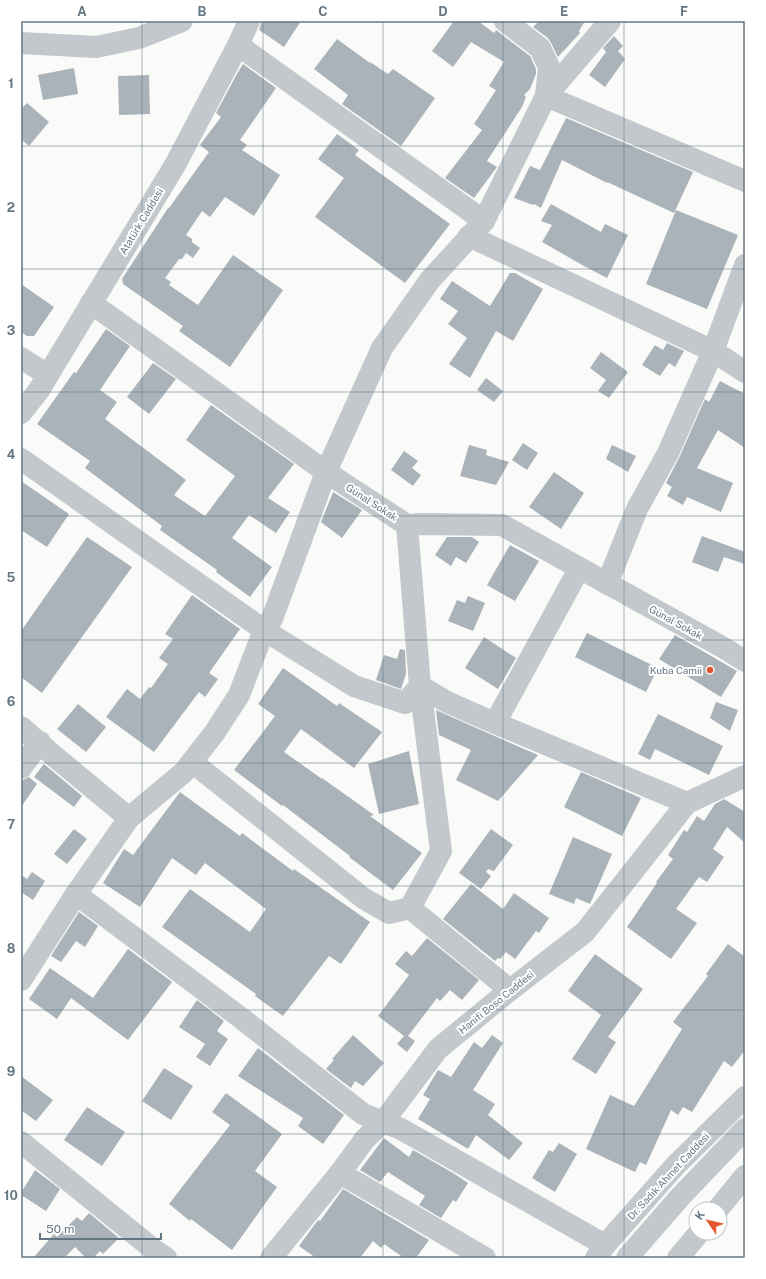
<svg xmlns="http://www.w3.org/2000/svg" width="766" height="1279" font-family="'Public Sans',sans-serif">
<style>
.building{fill:#aab3b9}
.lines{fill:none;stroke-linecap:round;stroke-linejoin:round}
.minor{stroke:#c3c8cc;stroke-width:22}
.grid{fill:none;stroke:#657683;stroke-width:1;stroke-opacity:0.55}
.poi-dot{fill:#e4572e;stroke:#fff;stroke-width:1.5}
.labels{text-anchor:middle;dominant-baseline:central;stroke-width:4;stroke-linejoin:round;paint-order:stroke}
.street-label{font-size:10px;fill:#657683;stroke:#fff}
.poi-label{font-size:10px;fill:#657683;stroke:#fff;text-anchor:end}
.neatline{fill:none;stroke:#657683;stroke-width:1.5}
.grid-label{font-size:13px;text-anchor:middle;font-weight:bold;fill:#657683}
</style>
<rect width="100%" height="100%" fill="#fafaf8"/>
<g class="building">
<polygon points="262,21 301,21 284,47 259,30"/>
<polygon points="454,21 478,21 494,33 496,30 530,56 536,69 536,74 530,89 524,95 526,97 522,107 487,161 497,167 474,198 445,178 482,130 474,124 496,90 489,86 504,62 471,42 453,67 432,51"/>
<polygon points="539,21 585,21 579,31 580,33 558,57 551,43 548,38 533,27"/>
<polygon points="614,36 623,46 618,51 625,59 605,87 589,75 606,52 603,48"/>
<polygon points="337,39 370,63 370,62 388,74 393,69 435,98 401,146 342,104 348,95 314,69"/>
<polygon points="243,64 276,88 240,140 247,145 242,150 280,175 254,216 225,197 210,217 202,211 186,235 192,239 192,242 200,248 193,258 186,253 182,259 179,259 165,278 171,282 169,285 198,305 233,255 283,290 230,367 179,331 183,326 123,284 122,279 168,208 169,208 209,152 200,145 221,117 216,113 238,72"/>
<polygon points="74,68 78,94 43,100 38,75"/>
<polygon points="149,75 150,114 119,115 118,76"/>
<polygon points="27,103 49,122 29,146 21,139 21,109"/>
<polygon points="566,118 693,172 674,213 607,182 607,183 562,160 541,208 534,204 533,205 514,198 530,166 540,170"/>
<polygon points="337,134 359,150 355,155 450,224 405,283 315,217 344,178 318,159"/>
<polygon points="551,204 601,232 605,224 628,235 607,278 584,266 542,242 552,225 541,221"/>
<polygon points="676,210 738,235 707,309 646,284"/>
<polygon points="510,273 515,273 543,289 513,341 496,331 470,378 449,364 467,338 448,324 458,311 440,299 452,281 490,306"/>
<polygon points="21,284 54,307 34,336 27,336 21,332"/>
<polygon points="106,329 130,346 100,390 117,402 105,419 186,480 174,495 205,516 235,476 186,440 211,405 294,464 268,498 290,512 276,533 249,515 232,538 272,567 250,597 216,572 217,570 160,530 162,526 85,468 90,461 37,424 74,372 76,373"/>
<polygon points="667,343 684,351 675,367 669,363 660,376 642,365 655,345 663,350"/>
<polygon points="601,352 628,372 609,398 598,391 606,380 590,368"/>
<polygon points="153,363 176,379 149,414 127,397"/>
<polygon points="486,378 503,391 494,402 477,390"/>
<polygon points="720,381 745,394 745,448 718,430 697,468 733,483 721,512 687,497 683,505 667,496 672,487 666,483 679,458 705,399 709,402"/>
<polygon points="523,443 538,453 527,470 512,460"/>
<polygon points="469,445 487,450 486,455 509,462 496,485 460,476"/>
<polygon points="612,445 636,456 628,472 606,459"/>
<polygon points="404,451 418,461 412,468 421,475 413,486 391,470"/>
<polygon points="554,472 584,493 561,529 529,507"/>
<polygon points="21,481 69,514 47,547 21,530"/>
<polygon points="333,492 362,510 342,538 321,522"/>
<polygon points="702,536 745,552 745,564 724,557 718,572 692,562"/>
<polygon points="87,537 132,567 42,693 21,677 21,631"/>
<polygon points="447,537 472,537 479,542 466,563 456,557 451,566 435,555"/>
<polygon points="510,545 539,561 515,601 487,585"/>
<polygon points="192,595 240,629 209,673 218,679 205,697 199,692 154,752 106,717 127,689 140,699 149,687 151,688 168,664 159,658 173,639 165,634"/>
<polygon points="468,596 485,603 473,631 448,621 457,600 465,603"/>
<polygon points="587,633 658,668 646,692 575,657"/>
<polygon points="675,635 737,671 721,697 659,659"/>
<polygon points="484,637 516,658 498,689 465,668"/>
<polygon points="400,649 405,650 406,674 401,689 376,680 384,655 397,659"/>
<polygon points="283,668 337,706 339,703 382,732 354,768 301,729 284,752 322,779 322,778 374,815 370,816 422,853 393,890 349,857 350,856 283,805 282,806 234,770 275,716 258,704"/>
<polygon points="716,702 738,710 730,731 710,718"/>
<polygon points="78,704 106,727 86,752 57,729"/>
<polygon points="436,710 490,734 538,755 498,801 456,780 471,750 439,735"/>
<polygon points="658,714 723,746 709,775 655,749 650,760 638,754"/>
<polygon points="409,751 419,804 379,814 368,764"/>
<polygon points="44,764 82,796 74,807 34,777"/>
<polygon points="581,772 641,798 622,836 564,807"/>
<polygon points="29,777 37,784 21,807 21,783 23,780"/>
<polygon points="180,792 240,836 242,833 293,871 294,869 370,922 341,964 329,956 283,1016 255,996 256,994 162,927 190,889 250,932 266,909 205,863 196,875 172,858 140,907 103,883 124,849 133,855"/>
<polygon points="724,799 745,812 745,843 727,827 713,849 724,857 707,882 699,877 676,909 697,923 671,959 627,927 657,883 656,882 673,859 668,855 684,830 687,832 697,816 704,821 715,804"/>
<polygon points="74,829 87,839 67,864 54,854"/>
<polygon points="491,829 513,845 494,871 488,869 486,872 491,876 481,889 459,873"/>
<polygon points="573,837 612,854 590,904 576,898 574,904 549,894"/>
<polygon points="32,872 45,881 33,900 21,892 21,875 27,879"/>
<polygon points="471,884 503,909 514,893 549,918 539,933 536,931 515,959 506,952 500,959 498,958 495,961 443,919"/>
<polygon points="79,912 98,926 85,947 76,941 61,962 51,956"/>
<polygon points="427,938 479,980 462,1000 450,990 440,1001 437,998 408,1036 415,1041 407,1052 397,1044 404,1036 378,1016 409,975 395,964 406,951 412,956"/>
<polygon points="728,944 745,957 745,1050 732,1067 724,1061 692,1112 683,1107 678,1115 671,1110 646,1165 640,1162 635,1172 586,1149 610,1095 634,1106 682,1029 673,1022 708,976 706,974"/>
<polygon points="128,949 172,982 128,1040 71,998 57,1019 29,999 50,968 93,998"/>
<polygon points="595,954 643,989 608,1037 616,1042 596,1074 572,1059 601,1015 568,991"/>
<polygon points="197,1000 224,1021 217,1031 228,1039 210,1066 196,1057 205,1044 179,1027"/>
<polygon points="353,1035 384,1063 363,1086 355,1081 351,1088 326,1069 334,1060 332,1059"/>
<polygon points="492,1035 503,1043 473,1090 495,1104 488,1115 523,1143 509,1160 476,1135 468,1149 418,1119 430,1099 423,1095 438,1070 451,1077 474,1042 482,1048"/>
<polygon points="258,1048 344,1115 323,1144 298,1126 303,1118 238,1076"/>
<polygon points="164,1068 193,1086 171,1120 142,1101"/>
<polygon points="21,1076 53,1100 36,1121 21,1110"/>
<polygon points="226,1093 282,1134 255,1171 277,1187 232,1250 191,1219 190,1221 169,1204 230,1125 212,1112"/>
<polygon points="87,1107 125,1132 102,1166 64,1140"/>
<polygon points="384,1138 409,1157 413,1150 453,1173 468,1183 456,1202 453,1200 441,1218 419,1205 425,1196 388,1172 380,1182 360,1170"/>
<polygon points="559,1143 577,1154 555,1192 532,1178 549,1150 553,1152"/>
<polygon points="35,1170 60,1189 46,1211 21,1195 21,1193"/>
<polygon points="343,1189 429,1240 416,1258 404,1258 384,1244 381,1248 373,1241 360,1258 316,1258 299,1246 318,1220 320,1221"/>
<polygon points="89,1213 119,1238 103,1254 100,1251 93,1258 86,1258 75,1247 64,1258 33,1258 54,1234 57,1237 77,1217 82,1221"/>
</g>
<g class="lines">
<g class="minor">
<polyline points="505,21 540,48 549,67 546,96 745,181"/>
<polyline points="21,43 96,47 139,38 182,21"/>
<polyline points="238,45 484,221"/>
<polyline points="469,236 713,351 745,372"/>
<polyline points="91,303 326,472 407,525 421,524 502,525 724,648 745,661"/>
<polyline points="21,358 48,375"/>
<polyline points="21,413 39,390 175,165 238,45 249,21"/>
<polyline points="21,459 264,630 354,686 405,703 420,686 441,851 410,908 389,913 363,898 192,762"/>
<polyline points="407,525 420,686 447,702 495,723 687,803"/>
<polyline points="607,584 637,509 668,453 713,351 745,265"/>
<polyline points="495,723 579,569"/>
<polyline points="21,727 54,756 129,818"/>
<polyline points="21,768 40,742"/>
<polyline points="76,894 241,1018 363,1114 401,1129 605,1245"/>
<polyline points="410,908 510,990"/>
<polyline points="21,980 76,894 129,818 184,772 215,732 239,695 264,630 272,619 326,472 382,348 430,280 484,221 546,96 610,21"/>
<polyline points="21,1142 153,1249 166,1258"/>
<polyline points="340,1173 485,1258"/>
<polyline points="718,1209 745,1176"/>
<polyline points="271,1258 340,1173 365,1139 383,1122 438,1049 510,990 585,932 687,803 745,776"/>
<polyline points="596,1258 605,1245 675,1166 745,1097"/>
<polyline points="627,1258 681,1196 745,1129"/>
<polyline points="678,1258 699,1233"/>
</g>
</g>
<path class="grid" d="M142,21V1258M263,21V1258M383,21V1258M503,21V1258M624,21V1258M21,146H745M21,269H745M21,392H745M21,516H745M21,640H745M21,763H745M21,886H745M21,1010H745M21,1134H745"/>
<circle class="poi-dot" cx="710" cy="670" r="4"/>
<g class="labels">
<g class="street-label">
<text transform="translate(141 221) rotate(-59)">Atatürk Caddesi</text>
<text transform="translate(372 502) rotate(33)">Günal Sokak</text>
<text transform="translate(676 622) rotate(29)">Günal Sokak</text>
<text transform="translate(496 1002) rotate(-39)">Hanifi Boso Caddesi</text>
<text transform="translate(668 1176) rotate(-47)">Dr. Sadık Ahmet Caddesi</text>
</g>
<g class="poi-label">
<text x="702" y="670">Kuba Camii</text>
</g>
</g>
<rect width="766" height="1279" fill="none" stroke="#ffffff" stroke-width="44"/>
<g transform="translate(708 1221) rotate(305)"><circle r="19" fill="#ffffff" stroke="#c1c8cd"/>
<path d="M0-3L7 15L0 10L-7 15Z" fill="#e4572e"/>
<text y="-6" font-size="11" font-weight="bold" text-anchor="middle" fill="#657683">K</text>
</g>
<path d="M40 1233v6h121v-6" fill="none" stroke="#657683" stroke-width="2"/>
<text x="46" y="1233" font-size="12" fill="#657683" stroke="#ffffff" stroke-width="3" paint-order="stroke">50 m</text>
<rect x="22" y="22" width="722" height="1235" class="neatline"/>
<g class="grid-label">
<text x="82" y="16">A</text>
<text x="202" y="16">B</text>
<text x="323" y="16">C</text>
<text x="443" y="16">D</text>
<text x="564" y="16">E</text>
<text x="684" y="16">F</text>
<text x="11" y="88">1</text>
<text x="11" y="212">2</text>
<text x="11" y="335">3</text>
<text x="11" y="459">4</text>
<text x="11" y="582">5</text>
<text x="11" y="706">6</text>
<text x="11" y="829">7</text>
<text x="11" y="953">8</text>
<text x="11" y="1076">9</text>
<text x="11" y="1200">10</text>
</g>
</svg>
